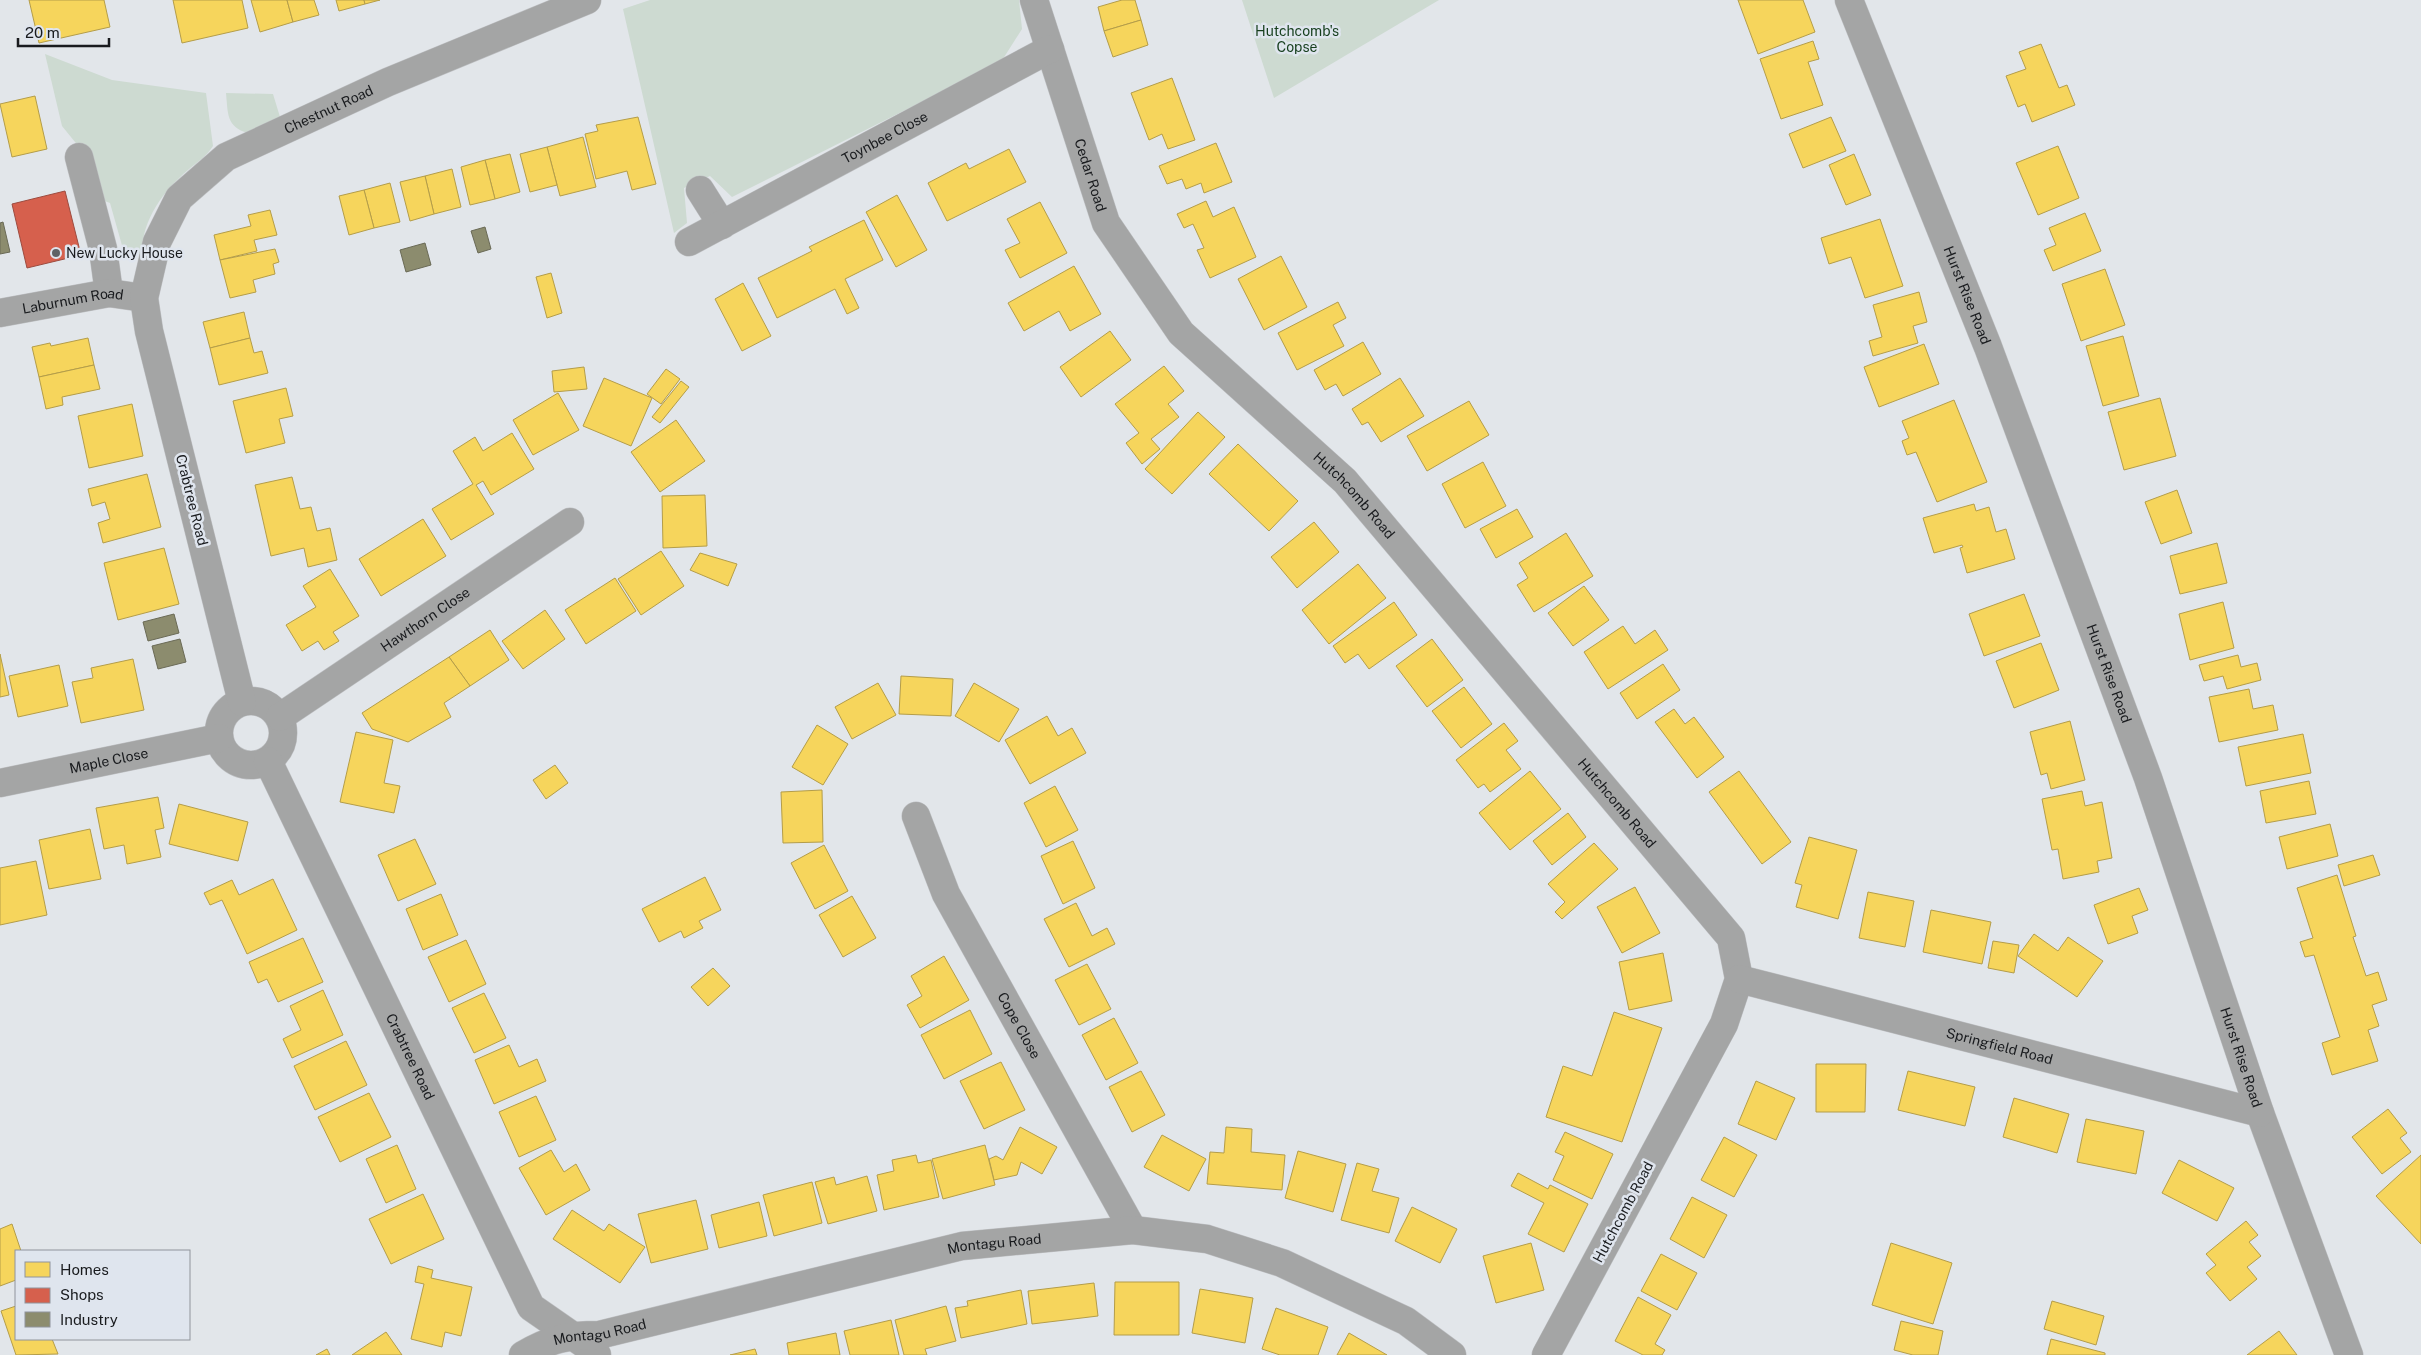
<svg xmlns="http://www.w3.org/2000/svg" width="2421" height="1355" font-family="'Public Sans',sans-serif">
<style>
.green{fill:#cddad1}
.homes{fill:#f6d55c;stroke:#b49d49}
.shops{fill:#d6604d;stroke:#9d4b3f}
.industry{fill:#8c8c6e;stroke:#6a6a56}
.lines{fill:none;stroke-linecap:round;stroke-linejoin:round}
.minor-casing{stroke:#bfc1c4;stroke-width:29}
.minor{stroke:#a4a5a5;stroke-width:28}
.poi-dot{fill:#5f6265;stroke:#dfe5ee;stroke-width:2}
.labels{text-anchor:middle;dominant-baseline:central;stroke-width:5;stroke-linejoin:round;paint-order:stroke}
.park-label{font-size:14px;fill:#153e1c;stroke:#dfe5ee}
.street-label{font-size:14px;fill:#191b1e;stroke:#dfe5ee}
.poi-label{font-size:14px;fill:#191b1e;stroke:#dfe5ee;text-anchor:start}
</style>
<rect width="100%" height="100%" fill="#e2e6ea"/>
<g class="green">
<polygon points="650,0 1019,0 1022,29 1001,62 732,197 710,176 684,188 687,223 674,233 623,9"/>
<polygon points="1242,0 1439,0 1274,98"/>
<path d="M45,54L112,80L206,93L213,146C206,157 197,162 188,170C164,190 142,220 142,252L125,256L110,203L102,200L84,153L62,126Z"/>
<path d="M226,93L273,94L280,117L248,133C226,127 228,113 226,93Z"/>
</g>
<g class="homes">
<polygon points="29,0 104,0 110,27 39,43"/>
<polygon points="173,0 242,0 248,28 182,43"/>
<polygon points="251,0 287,0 293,22 260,32"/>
<polygon points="287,0 314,0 319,15 293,22"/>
<polygon points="336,0 364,0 365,4 339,11"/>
<polygon points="364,0 380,0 365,4"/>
<polygon points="1122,0 1135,0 1141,20 1104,31 1098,7"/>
<polygon points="1738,0 1803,0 1815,32 1758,54"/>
<polygon points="1141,20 1148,45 1113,57 1104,31"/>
<polygon points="1813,41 1819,59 1808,62 1823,105 1781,119 1760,59"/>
<polygon points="2041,44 2059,88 2067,85 2075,105 2032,122 2025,104 2018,107 2006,76 2026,69 2019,52"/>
<polygon points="1172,78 1195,140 1168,149 1162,134 1149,140 1131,93"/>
<polygon points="35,96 47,149 12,157 0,104"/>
<polygon points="638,117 656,184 632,190 627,171 596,179 585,134 598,131 596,125"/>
<polygon points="1831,117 1846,151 1803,168 1789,134"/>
<polygon points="583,137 596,187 560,196 547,147"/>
<polygon points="1216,143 1232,182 1204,193 1201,183 1186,189 1182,179 1167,184 1159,166"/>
<polygon points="2058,146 2079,198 2038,215 2016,163"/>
<polygon points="547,147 557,185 530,192 520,154"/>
<polygon points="1009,149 1026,182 947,221 928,183 966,163 969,169"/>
<polygon points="510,154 520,192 495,199 485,160"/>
<polygon points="1854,154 1871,195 1846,205 1829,165"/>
<polygon points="485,160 495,199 470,205 461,167"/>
<polygon points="452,169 461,207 434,214 425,176"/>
<polygon points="425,176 434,214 410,221 400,182"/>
<polygon points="390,183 400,222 374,228 364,190"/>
<polygon points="364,190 374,228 349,235 339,196"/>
<polygon points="897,195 927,250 896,267 866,212"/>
<polygon points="1206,201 1213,217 1234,207 1256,257 1210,278 1197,250 1204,248 1193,224 1184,228 1177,214"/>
<polygon points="1040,202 1067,253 1020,278 1005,250 1020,243 1007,219"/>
<polygon points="270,210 277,235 254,240 257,251 220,260 214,235 251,226 248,215"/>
<polygon points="2085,213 2101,251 2053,271 2044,250 2056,245 2049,228"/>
<polygon points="1880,219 1903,286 1865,298 1851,257 1829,264 1821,238"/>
<polygon points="864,220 883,260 845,279 859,308 847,314 835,289 777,318 758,278 812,251 809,247"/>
<polygon points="275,249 279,262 273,264 275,274 253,280 256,292 230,298 220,260"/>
<polygon points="1281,256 1307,307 1264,330 1238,279"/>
<polygon points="1074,266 1101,314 1070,331 1059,311 1024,331 1008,303"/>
<polygon points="2105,269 2125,325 2081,341 2062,284"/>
<polygon points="551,273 562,313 547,318 536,277"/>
<polygon points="743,283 771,336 742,351 715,299"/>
<polygon points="1919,292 1927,322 1913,326 1918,343 1873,356 1869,341 1882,337 1873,305"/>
<polygon points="1338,302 1346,318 1333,325 1344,346 1297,370 1278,333"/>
<polygon points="244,312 250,338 210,348 203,322"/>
<polygon points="1110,331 1131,360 1081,397 1060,367"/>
<polygon points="2123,336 2139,396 2103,406 2086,346"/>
<polygon points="88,338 94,365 39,377 32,347 50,343 51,346"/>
<polygon points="250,338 254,353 262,351 268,373 219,385 210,348"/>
<polygon points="1363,342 1381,374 1343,396 1336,384 1325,390 1314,370"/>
<polygon points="1924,344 1939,384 1879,407 1864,367"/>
<polygon points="94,365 100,389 62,397 63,405 46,409 39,377"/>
<polygon points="1164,366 1184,391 1168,404 1179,417 1151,439 1160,449 1142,464 1126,443 1139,433 1115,404"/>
<polygon points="584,367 587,389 554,392 552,371"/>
<polygon points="666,369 680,379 661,404 647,394"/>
<polygon points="604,378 652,398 631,446 583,426"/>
<polygon points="1400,378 1424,416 1381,442 1368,422 1362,425 1352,409"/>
<polygon points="681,381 689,387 660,423 652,417"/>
<polygon points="286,388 293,416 279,419 285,443 246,453 233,401"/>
<polygon points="558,393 579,430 533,455 513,420"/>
<polygon points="2160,398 2176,456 2124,470 2108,412"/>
<polygon points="1954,400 1987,482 1937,502 1916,452 1907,455 1902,441 1909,438 1902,421"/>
<polygon points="1469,401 1489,435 1427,471 1407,436"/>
<polygon points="132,404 143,456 89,468 78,416"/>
<polygon points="1198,412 1225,437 1172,494 1145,469"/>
<polygon points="676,420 705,461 660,492 631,452"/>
<polygon points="512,433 534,469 491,495 483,481 476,485 494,514 451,540 432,509 473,484 453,451 475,437 483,451"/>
<polygon points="1238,444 1298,501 1269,531 1209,474"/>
<polygon points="1483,462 1506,506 1465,528 1442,484"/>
<polygon points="147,474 161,527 103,543 98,523 110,519 105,502 92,506 88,489"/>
<polygon points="292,477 300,509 311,507 317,531 330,528 337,560 308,567 304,548 271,556 255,485"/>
<polygon points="2177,490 2192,533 2161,544 2145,502"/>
<polygon points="705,495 707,546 663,548 662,496"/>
<polygon points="1974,504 1976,511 1989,507 1996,532 2006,529 2015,559 1967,573 1960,548 1963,547 1962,545 1934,553 1923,518"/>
<polygon points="1517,509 1533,537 1496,558 1480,529"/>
<polygon points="423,519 446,556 381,596 359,559"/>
<polygon points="1314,522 1339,552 1297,588 1271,557"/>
<polygon points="1566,533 1593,576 1534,612 1517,585 1528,578 1519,563"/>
<polygon points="2217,543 2227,583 2180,594 2170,556"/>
<polygon points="164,548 179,604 118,620 104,563"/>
<polygon points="661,551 684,586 641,615 618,579"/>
<polygon points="700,553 737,564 728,586 690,570"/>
<polygon points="1358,564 1386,598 1329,644 1302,610"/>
<polygon points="330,569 359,616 333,632 339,641 324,650 318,641 302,651 286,625 316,607 303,586"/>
<polygon points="615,578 636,611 586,644 565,610"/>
<polygon points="1584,586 1609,620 1573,646 1548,613"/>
<polygon points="2024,594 2040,636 1984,656 1969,614"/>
<polygon points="1394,602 1417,635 1369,669 1358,654 1345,663 1333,646"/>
<polygon points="2223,602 2234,648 2190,660 2179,614"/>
<polygon points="545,610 565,639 523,669 502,641"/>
<polygon points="1623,626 1635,644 1655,630 1668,650 1608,689 1584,652"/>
<polygon points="490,630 509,660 470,686 449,657"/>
<polygon points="1432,639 1463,680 1427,707 1396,666"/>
<polygon points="2041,643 2059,690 2014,708 1996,661"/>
<polygon points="0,654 9,695 0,697"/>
<polygon points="2238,655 2241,667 2257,663 2261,680 2227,689 2223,676 2204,681 2199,665"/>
<polygon points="449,657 470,686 444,703 451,717 408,742 372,729 362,713"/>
<polygon points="133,659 144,710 81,723 72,682 93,678 91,668"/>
<polygon points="1663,664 1680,690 1637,719 1620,693"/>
<polygon points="59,665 68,706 18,717 9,676"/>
<polygon points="901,676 953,679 951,716 899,714"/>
<polygon points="878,683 896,715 852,739 835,707"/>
<polygon points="974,683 1019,709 999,742 955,716"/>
<polygon points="1464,687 1492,724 1461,748 1432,711"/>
<polygon points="2249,689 2253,709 2273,705 2278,730 2219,742 2209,697"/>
<polygon points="1674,709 1685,724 1694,717 1724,757 1697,778 1655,722"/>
<polygon points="1047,716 1058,736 1072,728 1086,753 1030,784 1005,740"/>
<polygon points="2070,721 2085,780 2051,789 2047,773 2041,775 2030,732"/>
<polygon points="1504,723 1518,741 1506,750 1521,769 1490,792 1484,784 1478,788 1456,760"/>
<polygon points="817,725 848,744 823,785 792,767"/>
<polygon points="356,732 393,740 384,783 400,786 394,813 340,802"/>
<polygon points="2303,734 2311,773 2246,786 2238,747"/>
<polygon points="555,765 568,783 546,799 533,780"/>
<polygon points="1530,771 1561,809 1510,850 1479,813"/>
<polygon points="1739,771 1791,842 1762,864 1709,792"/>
<polygon points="2309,781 2316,814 2266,823 2260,791"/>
<polygon points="1055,786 1078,830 1046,847 1024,803"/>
<polygon points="822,790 823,842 783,843 781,792"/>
<polygon points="2082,791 2085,806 2102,802 2112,858 2097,861 2099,872 2063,879 2058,849 2052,850 2042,799"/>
<polygon points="158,797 164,828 155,830 161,857 127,864 124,845 104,849 96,808"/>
<polygon points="179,804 248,822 238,861 169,844"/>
<polygon points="1568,813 1586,837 1552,865 1533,841"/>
<polygon points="2330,824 2338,856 2287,869 2279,837"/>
<polygon points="90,829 101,879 49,889 39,840"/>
<polygon points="1809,837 1857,850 1838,919 1796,907 1802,885 1795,883"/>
<polygon points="415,839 436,884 398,901 378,855"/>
<polygon points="1073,841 1095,888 1063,904 1041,856"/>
<polygon points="1594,843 1618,869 1562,919 1555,912 1565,902 1548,884"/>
<polygon points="824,845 848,891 815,909 791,863"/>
<polygon points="2373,855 2380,875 2344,886 2338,865"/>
<polygon points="36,861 47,915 0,925 0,868"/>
<polygon points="2337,875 2356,936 2353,937 2366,976 2378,972 2387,1000 2372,1005 2379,1026 2368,1030 2378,1061 2332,1075 2322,1043 2340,1037 2314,955 2305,957 2300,942 2313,938 2297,888"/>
<polygon points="705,877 721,910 699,921 703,928 684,938 681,931 659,942 642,909"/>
<polygon points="273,879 297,930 247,954 222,900 210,905 204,893 232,880 239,895"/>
<polygon points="1635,887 1660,933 1622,953 1597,907"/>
<polygon points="2139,888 2148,910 2132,916 2138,933 2108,944 2094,905"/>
<polygon points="1868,892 1914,901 1905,947 1859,938"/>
<polygon points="441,894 458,935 423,950 406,909"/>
<polygon points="852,896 876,938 843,957 819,915"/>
<polygon points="1076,903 1092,936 1107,928 1115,944 1069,967 1044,919"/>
<polygon points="1931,910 1991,922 1982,964 1923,952"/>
<polygon points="2034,934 2058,951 2068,937 2103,961 2077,997 2018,956"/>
<polygon points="303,938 323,982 278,1002 267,979 258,983 249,962"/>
<polygon points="466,940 486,984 449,1002 428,957"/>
<polygon points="1993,941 2019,945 2014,973 1988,968"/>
<polygon points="1663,953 1672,1001 1629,1010 1619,962"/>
<polygon points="944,956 969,1000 920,1028 907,1005 922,996 911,976"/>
<polygon points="1087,964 1111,1009 1079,1025 1055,980"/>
<polygon points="713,968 730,986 708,1006 691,987"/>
<polygon points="323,990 343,1035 292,1058 283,1039 301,1030 290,1006"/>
<polygon points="484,993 506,1038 474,1053 452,1008"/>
<polygon points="970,1010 992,1054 944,1079 921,1035"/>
<polygon points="1614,1012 1662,1028 1622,1142 1546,1117 1563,1066 1592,1076"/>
<polygon points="1114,1018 1138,1063 1106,1080 1082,1035"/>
<polygon points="346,1041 367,1085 315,1110 294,1066"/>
<polygon points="509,1045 519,1067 537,1059 546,1081 494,1104 475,1060"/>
<polygon points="1001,1062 1025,1110 984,1129 960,1081"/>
<polygon points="1816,1064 1866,1064 1865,1112 1816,1112"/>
<polygon points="1141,1071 1165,1115 1132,1132 1109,1087"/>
<polygon points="1908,1071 1975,1087 1965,1126 1898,1110"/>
<polygon points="1756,1081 1795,1098 1776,1140 1738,1124"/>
<polygon points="369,1093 391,1137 340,1162 318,1117"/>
<polygon points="536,1096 556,1140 519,1157 499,1112"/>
<polygon points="2014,1098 2069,1114 2057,1153 2003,1137"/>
<polygon points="2388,1109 2407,1133 2400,1138 2411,1152 2382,1174 2352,1137"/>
<polygon points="2086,1119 2144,1131 2136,1174 2077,1162"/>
<polygon points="1020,1127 1057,1147 1042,1174 1021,1162 1017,1175 994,1180 989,1159 996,1156 1003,1160"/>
<polygon points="1226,1127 1252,1129 1251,1152 1285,1155 1282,1190 1207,1184 1210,1152 1224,1153"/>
<polygon points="1565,1132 1613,1154 1592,1199 1553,1180 1564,1156 1555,1152"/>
<polygon points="1162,1135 1206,1159 1189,1191 1144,1167"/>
<polygon points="1724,1137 1757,1155 1734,1197 1701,1180"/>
<polygon points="397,1145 416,1189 386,1203 366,1159"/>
<polygon points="985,1145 995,1185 943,1199 932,1159"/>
<polygon points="551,1150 564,1172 576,1164 590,1190 546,1215 519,1168"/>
<polygon points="1298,1151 1346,1164 1333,1212 1285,1198"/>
<polygon points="916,1155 918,1163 931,1160 939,1197 884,1210 877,1175 894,1171 892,1160"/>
<polygon points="2421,1155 2421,1244 2376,1196"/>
<polygon points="2179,1160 2234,1188 2217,1221 2162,1193"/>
<polygon points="1357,1163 1379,1169 1372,1191 1399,1198 1389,1233 1341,1220"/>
<polygon points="1518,1173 1548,1189 1550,1185 1588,1204 1564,1252 1528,1234 1544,1203 1511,1186"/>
<polygon points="867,1176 877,1211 828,1224 815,1182 834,1177 836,1185"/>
<polygon points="812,1182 822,1223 774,1236 763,1195"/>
<polygon points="423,1194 444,1239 391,1264 369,1219"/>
<polygon points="1692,1197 1727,1215 1704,1258 1670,1239"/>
<polygon points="696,1200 708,1249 651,1263 638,1214"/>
<polygon points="759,1202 767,1236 719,1248 711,1215"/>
<polygon points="1412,1207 1457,1229 1440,1263 1395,1241"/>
<polygon points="572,1210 604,1231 609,1224 645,1247 620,1283 553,1239"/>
<polygon points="2246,1221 2258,1235 2249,1242 2261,1256 2247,1267 2257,1279 2230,1301 2206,1273 2216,1265 2206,1254"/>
<polygon points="12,1224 21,1251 16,1251 16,1280 0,1286 0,1229"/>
<polygon points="1531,1243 1544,1290 1496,1303 1483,1256"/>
<polygon points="1891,1243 1952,1263 1933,1324 1872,1305"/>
<polygon points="1661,1254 1697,1273 1677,1310 1641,1291"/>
<polygon points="418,1266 433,1270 431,1278 472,1287 461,1336 445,1332 442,1347 411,1339 424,1284 415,1282"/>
<polygon points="1115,1282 1179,1282 1179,1335 1114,1335"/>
<polygon points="1094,1283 1098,1316 1032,1324 1028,1291"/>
<polygon points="1200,1289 1253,1298 1245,1343 1192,1333"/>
<polygon points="1021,1290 1027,1324 961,1338 955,1308 968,1306 967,1301"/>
<polygon points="1638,1297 1671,1315 1655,1344 1665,1350 1662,1355 1643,1355 1615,1341"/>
<polygon points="2052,1301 2104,1316 2096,1345 2044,1329"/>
<polygon points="16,1306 16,1339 52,1339 58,1354 16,1355 1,1311"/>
<polygon points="946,1306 956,1341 925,1349 927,1355 904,1355 895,1320"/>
<polygon points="1276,1308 1328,1327 1318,1355 1280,1355 1262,1349"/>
<polygon points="891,1320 899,1355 850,1355 844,1331"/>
<polygon points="1901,1321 1943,1331 1938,1355 1913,1355 1894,1350"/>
<polygon points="2279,1331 2297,1355 2247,1355"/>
<polygon points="386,1332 402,1355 352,1355"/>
<polygon points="836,1333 840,1355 789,1355 787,1343"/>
<polygon points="1349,1333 1387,1355 1337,1355"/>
<polygon points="2051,1339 2105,1353 2105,1355 2047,1355"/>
<polygon points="327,1349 330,1355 316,1355"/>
<polygon points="755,1349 757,1355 730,1355"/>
</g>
<polygon class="shops" points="65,191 81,255 27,268 12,204"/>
<g class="industry">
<polygon points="3,222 10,252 0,254 0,223"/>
<polygon points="485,227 491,249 478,253 471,231"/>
<polygon points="425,243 431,265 406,272 400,250"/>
<polygon points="174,614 179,633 148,641 143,622"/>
<polygon points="180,639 186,662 158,669 152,646"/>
</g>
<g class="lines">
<g class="minor-casing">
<g id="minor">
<path id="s1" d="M1034,0L1106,223L1181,333L1345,481L1731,938L1739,979L1724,1024L1546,1355"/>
<path id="s2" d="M1849,0L1988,347L2148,778L2260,1113L2349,1355"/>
<polyline points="79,157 103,249 109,293"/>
<polyline points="700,190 722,225"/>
<path id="s3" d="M689,242L1050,49"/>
<path id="s4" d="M0,313L109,293L144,298"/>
<circle cx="251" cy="733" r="32"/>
<path id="s5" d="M242,702L149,331L144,298L157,242L179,198L226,157L388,82L587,0"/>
<path id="s6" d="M280,717L570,522"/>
<path id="s7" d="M268,761L531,1307L590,1348L597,1355"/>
<path id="s8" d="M0,783L219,738"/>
<path id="s9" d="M916,816L946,894L1133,1230"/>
<path id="s10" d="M1739,979L2260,1113"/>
<path id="s11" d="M523,1355C550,1339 568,1335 599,1335L962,1246L1133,1230L1207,1239L1282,1263L1406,1321L1452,1355"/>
</g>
</g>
<use href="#minor" class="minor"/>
</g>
<circle class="poi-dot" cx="56" cy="253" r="5"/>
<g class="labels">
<g class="park-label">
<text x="1297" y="31">Hutchcomb's<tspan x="1297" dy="16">Copse</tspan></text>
</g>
<g class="street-label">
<text stroke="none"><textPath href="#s5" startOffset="698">Chestnut Road</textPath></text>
<text stroke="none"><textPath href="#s3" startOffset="222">Toynbee Close</textPath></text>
<text stroke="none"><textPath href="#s1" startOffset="184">Cedar Road</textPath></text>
<text stroke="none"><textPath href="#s2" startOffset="318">Hurst Rise Road</textPath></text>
<text stroke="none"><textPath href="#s4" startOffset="74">Laburnum Road</textPath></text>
<text stroke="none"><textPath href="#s1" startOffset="605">Hutchcomb Road</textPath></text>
<text transform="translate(192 500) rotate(76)">Crabtree Road</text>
<text stroke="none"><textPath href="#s6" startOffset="175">Hawthorn Close</textPath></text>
<text stroke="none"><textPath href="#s2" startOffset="722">Hurst Rise Road</textPath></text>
<text stroke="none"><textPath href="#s8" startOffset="111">Maple Close</textPath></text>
<text stroke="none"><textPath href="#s1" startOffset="1010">Hutchcomb Road</textPath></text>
<text stroke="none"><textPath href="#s9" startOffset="234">Cope Close</textPath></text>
<text stroke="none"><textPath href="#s10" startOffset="269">Springfield Road</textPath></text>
<text stroke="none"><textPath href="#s7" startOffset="328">Crabtree Road</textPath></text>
<text stroke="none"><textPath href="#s2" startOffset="1128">Hurst Rise Road</textPath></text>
<text transform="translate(1623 1212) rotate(-62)">Hutchcomb Road</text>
<text stroke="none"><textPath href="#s11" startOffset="486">Montagu Road</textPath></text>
<text stroke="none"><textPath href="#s11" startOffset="81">Montagu Road</textPath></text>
</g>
<g class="poi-label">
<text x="66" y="253">New Lucky House</text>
</g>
</g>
<rect x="15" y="1250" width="175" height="90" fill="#dfe5ee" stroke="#90949b"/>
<rect x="25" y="1262" width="25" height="15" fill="#f6d55c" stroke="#90949b"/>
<text x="60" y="1275" font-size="15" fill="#191b1e">Homes</text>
<rect x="25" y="1288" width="25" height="15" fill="#d6604d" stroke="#90949b"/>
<text x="60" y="1300" font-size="15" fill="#191b1e">Shops</text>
<rect x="25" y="1312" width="25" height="15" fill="#8c8c6e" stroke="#90949b"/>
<text x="60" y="1325" font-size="15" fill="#191b1e">Industry</text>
<path d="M18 38v8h91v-8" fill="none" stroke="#191b1e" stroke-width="2.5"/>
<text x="25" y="38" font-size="15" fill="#191b1e" stroke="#dfe5ee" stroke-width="4" paint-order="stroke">20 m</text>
</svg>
